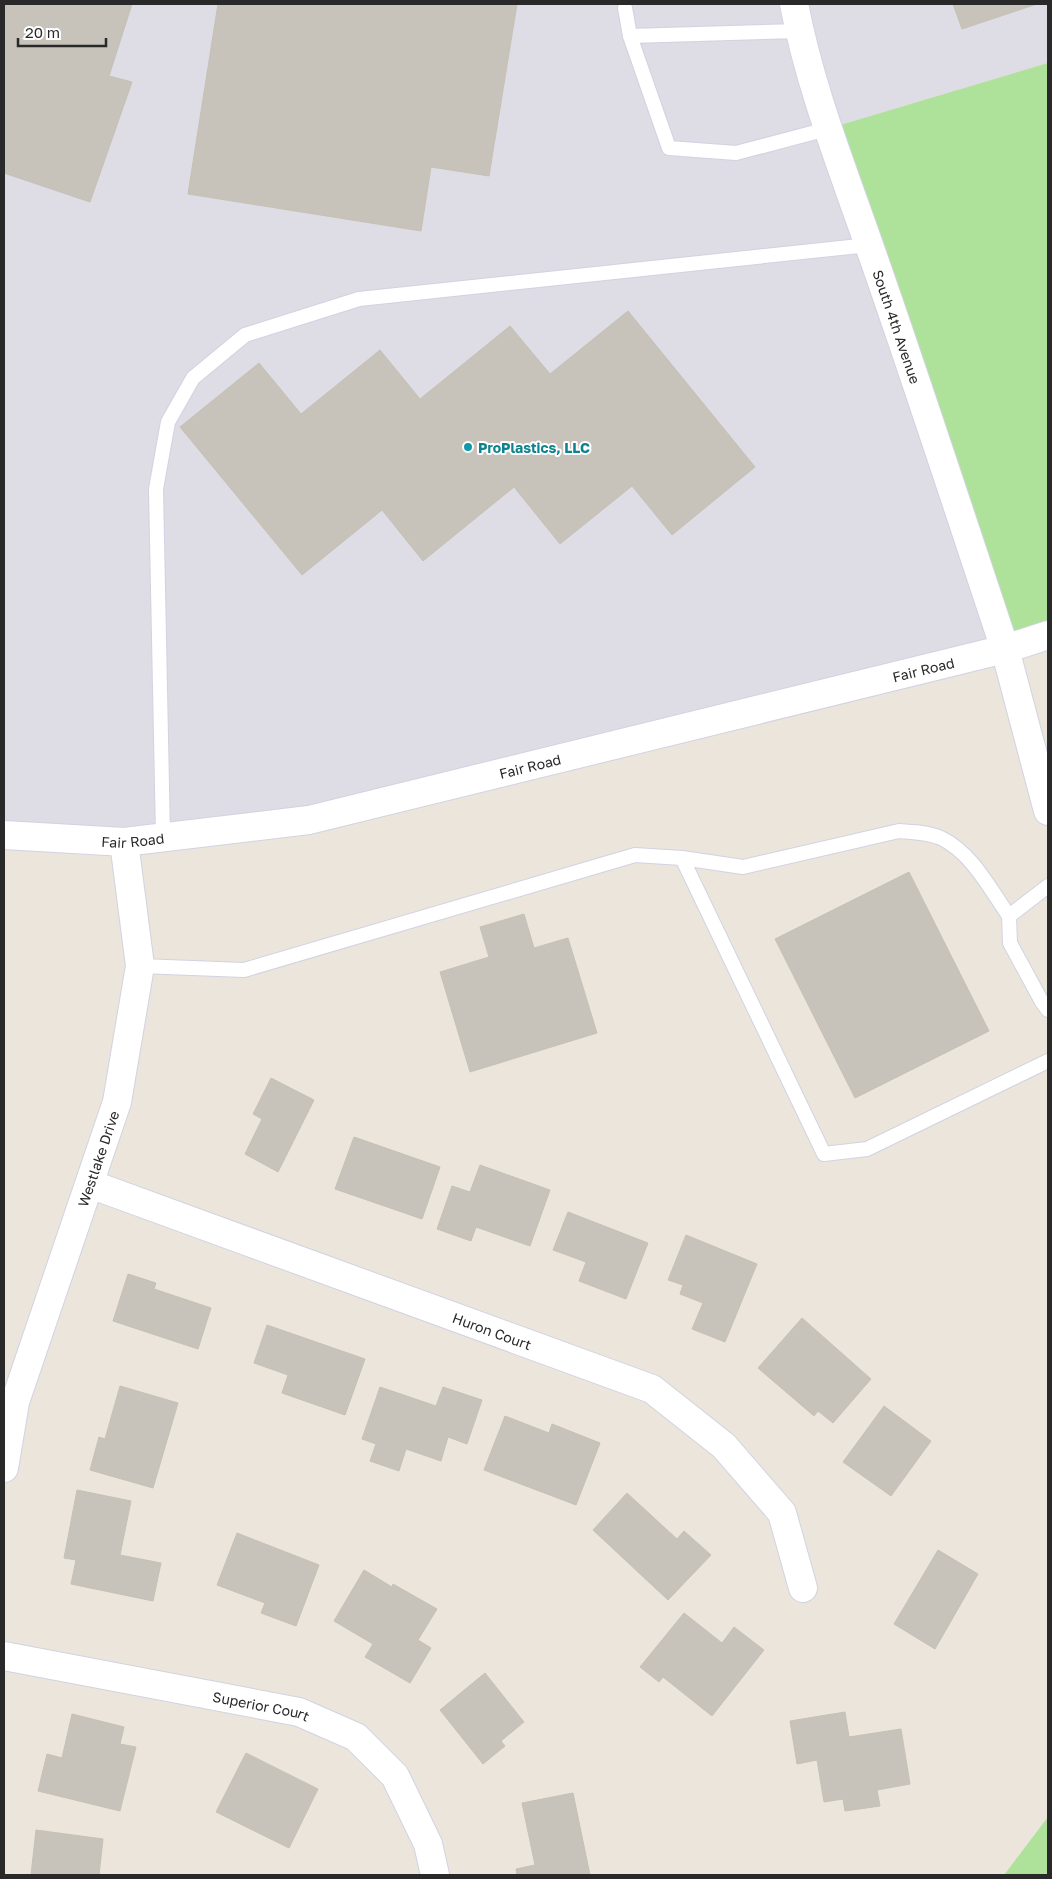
<svg xmlns="http://www.w3.org/2000/svg" width="1052" height="1879" font-family="'Golos Text',sans-serif">
<style>
.industrial{fill:#dedce4}
.green{fill:#aee199}
.building{fill:#c7c3ba;stroke:#c6c1b5}
.lines{fill:none;stroke-linecap:round;stroke-linejoin:round}
.service-casing{stroke:#d1d3e2;stroke-width:16}
.minor-casing{stroke:#d1d3e2;stroke-width:30}
.tertiary-casing{stroke:#d1d3e2;stroke-width:30}
.secondary-casing{stroke:#d1d3e2;stroke-width:30}
.service{stroke:#fff;stroke-width:14}
.minor{stroke:#fff;stroke-width:28}
.tertiary{stroke:#fff;stroke-width:28}
.secondary{stroke:#fff;stroke-width:28}
.culture-dot{fill:#0f9aa8;stroke:#fff;stroke-width:2}
.labels{text-anchor:middle;dominant-baseline:central;stroke-width:4;stroke-linejoin:round;paint-order:stroke}
.street-label{font-size:14px;fill:#292929;stroke:#fff}
.culture-label{font-size:14px;font-weight:bold;fill:#0d838f;stroke:#fff;text-anchor:start}
</style>
<rect width="100%" height="100%" fill="#ebe5db"/>
<polygon class="industrial" points="4,4 1048,4 1048,63 827,129 1005,649 309,820 4,835"/>
<g class="green">
<polygon points="1048,63 1048,635 1005,649 827,129"/>
<polygon points="1048,1817 1048,1875 1004,1875"/>
</g>
<g class="building">
<polygon points="4,4 132,4 109,76 132,82 90,202 4,173"/>
<polygon points="218,4 517,4 489,176 431,167 421,231 188,194"/>
<polygon points="953,4 1037,4 962,29"/>
<polygon points="628,311 755,467 672,535 632,486 560,544 514,487 423,561 382,510 302,575 180,427 259,363 301,414 380,350 420,399 510,326 550,374"/>
<polygon points="909,872 989,1031 855,1098 775,939"/>
<polygon points="524,914 534,948 568,938 597,1033 470,1072 440,972 489,957 480,927"/>
<polygon points="271,1078 314,1100 278,1172 245,1154 262,1119 253,1114"/>
<polygon points="354,1137 440,1167 422,1219 335,1189"/>
<polygon points="480,1165 550,1190 530,1246 476,1227 471,1241 437,1229 452,1186 470,1192"/>
<polygon points="568,1212 648,1243 626,1299 579,1281 586,1262 553,1250"/>
<polygon points="686,1235 757,1264 725,1342 692,1329 703,1303 680,1294 683,1285 668,1280"/>
<polygon points="128,1274 156,1283 154,1289 211,1308 198,1349 113,1321"/>
<polygon points="802,1318 871,1379 833,1423 818,1411 814,1416 758,1368"/>
<polygon points="267,1325 365,1359 345,1415 282,1393 288,1375 254,1363"/>
<polygon points="120,1386 178,1403 153,1488 90,1470 99,1437 105,1439"/>
<polygon points="380,1387 436,1406 443,1387 482,1400 467,1444 448,1437 441,1461 406,1449 399,1471 370,1461 376,1444 362,1439"/>
<polygon points="884,1406 931,1441 891,1496 843,1462"/>
<polygon points="505,1416 549,1433 552,1424 600,1443 576,1505 484,1470"/>
<polygon points="77,1490 131,1501 120,1555 161,1563 153,1601 71,1584 76,1560 64,1558"/>
<polygon points="627,1493 677,1539 684,1531 711,1555 668,1600 593,1530"/>
<polygon points="237,1533 319,1565 296,1626 261,1613 265,1603 217,1585"/>
<polygon points="938,1550 978,1574 935,1649 894,1624"/>
<polygon points="364,1570 392,1587 393,1584 437,1609 418,1640 431,1648 410,1683 365,1657 373,1644 334,1621"/>
<polygon points="684,1613 722,1643 734,1627 764,1650 712,1716 663,1677 659,1682 640,1667"/>
<polygon points="485,1673 524,1722 501,1741 505,1746 483,1764 440,1710"/>
<polygon points="845,1712 849,1737 901,1729 910,1784 877,1790 880,1806 845,1811 843,1799 824,1802 817,1760 797,1764 790,1721"/>
<polygon points="72,1714 124,1727 120,1744 136,1747 120,1811 38,1791 47,1754 62,1758"/>
<polygon points="246,1753 318,1789 289,1848 216,1812"/>
<polygon points="573,1793 590,1875 517,1875 516,1869 535,1865 522,1803"/>
<polygon points="36,1830 103,1839 99,1875 31,1875"/>
</g>
<g class="lines">
<g class="service-casing">
<g id="service">
<polyline points="625,8 630,36 669,148 736,153 827,129"/>
<polyline points="630,36 799,31"/>
<polyline points="163,836 156,489 168,422 193,378 245,335 359,299 869,245"/>
<polyline points="682,858 824,1154 867,1149 1048,1061"/>
<polyline points="1048,886 1009,916 1010,943 1042,1002 1048,1010"/>
<path d="M140,966L244,970L635,855L682,858L743,867L899,831C913,832 928,832 941,838C972,853 990,889 1009,916"/>
</g>
</g>
<g class="minor-casing">
<g id="minor">
<polyline points="1005,649 1048,811"/>
<path id="s1" d="M90,1184L652,1389L724,1446L782,1513L803,1588"/>
<path id="s2" d="M4,1468L15,1402L117,1102L140,966L124,842"/>
<path id="s3" d="M4,1656L299,1712L356,1737L395,1776L428,1844L435,1875"/>
</g>
</g>
<g class="tertiary-casing">
<g id="tertiary">
<path id="s4" d="M794,4C810,87 841,165 869,245C916,379 960,514 1005,649"/>
</g>
</g>
<g class="secondary-casing">
<g id="secondary">
<path id="s5" d="M4,835L124,842L309,820L1005,649L1048,635"/>
</g>
</g>
<use href="#service" class="service"/>
<use href="#minor" class="minor"/>
<use href="#tertiary" class="tertiary"/>
<use href="#secondary" class="secondary"/>
</g>
<circle class="culture-dot" cx="468" cy="447" r="5"/>
<g class="labels">
<g class="street-label">
<text stroke="none"><textPath href="#s4" startOffset="339">South 4th Avenue</textPath></text>
<text stroke="none"><textPath href="#s5" startOffset="939">Fair Road</textPath></text>
<text stroke="none"><textPath href="#s5" startOffset="534">Fair Road</textPath></text>
<text stroke="none"><textPath href="#s5" startOffset="129">Fair Road</textPath></text>
<text stroke="none"><textPath href="#s2" startOffset="324">Westlake Drive</textPath></text>
<text stroke="none"><textPath href="#s1" startOffset="428">Huron Court</textPath></text>
<text stroke="none"><textPath href="#s3" startOffset="262">Superior Court</textPath></text>
</g>
<g class="culture-label">
<text x="478" y="447">ProPlastics, LLC</text>
</g>
</g>
<rect width="1052" height="1879" fill="none" stroke="#292929" stroke-width="10"/>
<path d="M18 38v8h88v-8" fill="none" stroke="#292929" stroke-width="2.5"/>
<text x="25" y="38" font-size="15" fill="#292929" stroke="#ffffff" stroke-width="4" paint-order="stroke">20 m</text>
</svg>
